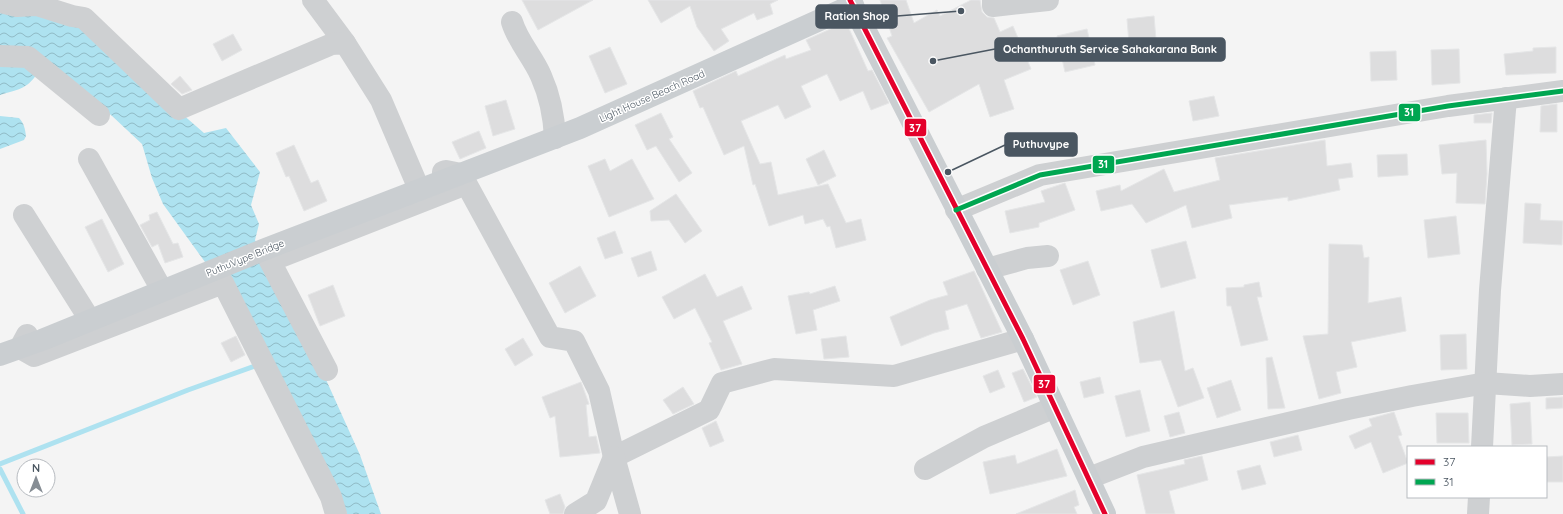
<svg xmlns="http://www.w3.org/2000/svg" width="1563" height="514" font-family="Quicksand,sans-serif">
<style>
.water{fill:url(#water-waves)}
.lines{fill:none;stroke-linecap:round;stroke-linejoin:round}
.stream{stroke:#aee2f0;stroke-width:5}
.building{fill:#ddddde;stroke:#e5e6e7}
.minor{stroke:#ced0d2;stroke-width:22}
.major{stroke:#caced1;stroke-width:22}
.bus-1-casing{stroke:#fff;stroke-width:8}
.bus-2-casing{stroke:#fff;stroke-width:8}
.bus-1{stroke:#e4002b;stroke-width:5}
.bus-2{stroke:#00a651;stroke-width:5}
.labels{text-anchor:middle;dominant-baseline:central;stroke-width:3;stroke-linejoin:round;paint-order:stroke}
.street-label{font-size:10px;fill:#4a5661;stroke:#fff}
.leader{fill:none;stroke:#4a5661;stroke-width:1.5}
.callout-dot{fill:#4a5661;stroke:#fff;stroke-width:1.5}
.callout{fill:#4a5661;stroke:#4a5661;stroke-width:1.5}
.callout-label{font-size:11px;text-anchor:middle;font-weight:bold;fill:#fff}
.line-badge{stroke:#fff;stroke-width:1.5}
.badge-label{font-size:11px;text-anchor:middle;font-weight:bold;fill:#fff}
</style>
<defs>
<pattern id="water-waves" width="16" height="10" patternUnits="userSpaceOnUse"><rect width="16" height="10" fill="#aee2f0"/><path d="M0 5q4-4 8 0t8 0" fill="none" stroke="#90bac6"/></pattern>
</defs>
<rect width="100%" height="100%" fill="#f4f4f4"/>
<g class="water">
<polygon points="0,7 85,27 151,87 204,133 226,128 260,172 251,205 259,224 255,240 283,294 309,342 360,455 381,514 347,514 338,489 205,262 163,204 152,178 142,144 111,115 84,96 0,51"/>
<path d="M14,60L37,74C26,90 18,89 0,95V67Z"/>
<path d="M0,116L19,118C24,123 25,129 26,136L24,140L0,149Z"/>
</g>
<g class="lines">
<g class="stream">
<polyline points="0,464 188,390 258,365"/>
<polyline points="0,469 23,514"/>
</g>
</g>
<g class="building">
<polygon points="522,0 593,0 538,30"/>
<polygon points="648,0 778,0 770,4 773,14 757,20 754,13 721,29 729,41 714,51 697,27 690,6 661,23"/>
<polygon points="880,0 906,0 914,23 937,10 940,16 971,0 980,0 982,12 987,17 994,18 1000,32 1013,26 1031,69 1004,80 1014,109 990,117 979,84 929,112 887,38 892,36"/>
<polygon points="1154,16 1156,40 1129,43 1127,19"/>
<polygon points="846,22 868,71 872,70 889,103 871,110 863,91 840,101 827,74 801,86 811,107 785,119 778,105 741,121 760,164 771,162 778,195 828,184 846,223 861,219 866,240 836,248 830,226 827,227 823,219 805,224 803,215 769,226 755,184 753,185 744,146 724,155 703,107 700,108 693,91 736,71 738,76 785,55 786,59 811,50 806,40"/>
<polygon points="1087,29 1095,65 1065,72 1057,36"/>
<polygon points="233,34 242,50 222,61 213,44"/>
<polygon points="610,47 627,84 605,93 589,56"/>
<polygon points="1556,47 1556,73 1506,75 1504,54 1533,51 1533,48"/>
<polygon points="1459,49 1460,83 1432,85 1431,50"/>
<polygon points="1396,51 1397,80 1371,81 1370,52"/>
<polygon points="180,76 192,90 182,94 171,84"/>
<polygon points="1214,96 1219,116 1193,121 1189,101"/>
<polygon points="506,100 515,129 493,136 485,106"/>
<polygon points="1557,104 1557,132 1540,132 1541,106"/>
<polygon points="661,113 673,137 669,139 692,173 679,182 656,146 647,150 635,125"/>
<polygon points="1492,113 1491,123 1474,123 1474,115"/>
<polygon points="479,131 486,148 460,159 452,142"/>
<polygon points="1325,140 1327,166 1351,163 1353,177 1338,179 1340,190 1288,201 1288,197 1229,205 1232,218 1192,228 1186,205 1146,223 1132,204 1101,211 1096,191 1120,185 1121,191 1164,169 1174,192 1220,180 1215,158"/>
<polygon points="1486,140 1487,174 1485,204 1456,203 1457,173 1442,174 1439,145"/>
<polygon points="294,145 311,183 318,180 327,201 304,211 289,176 286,177 276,153"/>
<polygon points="824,150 836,176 818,185 806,159"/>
<polygon points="1407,154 1408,175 1378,177 1377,155"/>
<polygon points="605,159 610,171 632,159 654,199 609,217 588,166"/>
<polygon points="1065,183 1075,210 1039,223 1039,227 1010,233 1005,211 1045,202 1041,191"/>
<polygon points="676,194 702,231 685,243 669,220 651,221 650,211"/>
<polygon points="1525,203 1541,204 1540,220 1563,221 1562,245 1523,243"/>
<polygon points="157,212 173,244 178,243 183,257 165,263 158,244 152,247 140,225 150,220 149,215"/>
<polygon points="1456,216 1460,254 1428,258 1424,220"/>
<polygon points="102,219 124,264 108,272 85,227"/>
<polygon points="615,231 623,253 605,259 597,238"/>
<polygon points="1186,241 1196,278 1161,288 1151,250"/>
<polygon points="1329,244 1362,245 1364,258 1369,257 1368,303 1401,297 1406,331 1351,342 1357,367 1336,372 1341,393 1319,399 1303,336 1328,334"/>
<polygon points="651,251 657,270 638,277 631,258"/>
<polygon points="1088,261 1100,295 1073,305 1060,270"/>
<polygon points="580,266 596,296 565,313 549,283"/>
<polygon points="974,271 1002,332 981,338 967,304 945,311 949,329 934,333 901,346 890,317 930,300 948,295 943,282"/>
<polygon points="705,274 717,297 742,286 752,309 723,321 742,364 721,370 709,343 712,342 695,308 674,319 662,297"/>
<polygon points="1259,282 1262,297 1257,297 1268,340 1241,346 1231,306 1227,306 1226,288 1244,287 1244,285"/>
<polygon points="333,285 345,316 320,326 308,295"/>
<polygon points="835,286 840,301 813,310 817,330 796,334 788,296 809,292 810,294"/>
<polygon points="1174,311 1185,371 1193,368 1204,398 1178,407 1161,360 1140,363 1133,322"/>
<polygon points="1466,334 1467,369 1441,370 1440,335"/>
<polygon points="236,336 245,355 231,362 221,343"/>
<polygon points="846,336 849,357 824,359 821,339"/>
<polygon points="523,338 533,355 515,366 505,349"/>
<polygon points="1272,357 1285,408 1268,409 1266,358"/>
<polygon points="1023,369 1037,397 1024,402 1012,373"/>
<polygon points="998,370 1005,387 990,393 983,376"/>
<polygon points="1100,377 1104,393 1084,398 1080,382"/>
<polygon points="1231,380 1241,410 1217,418 1207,388"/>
<polygon points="581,382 589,404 586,405 589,437 596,436 600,453 560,457 555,416 550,418 542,397"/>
<polygon points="683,387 694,404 673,414 663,400"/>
<polygon points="1140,390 1150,431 1126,437 1115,396"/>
<polygon points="1563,397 1563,408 1546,409 1546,398"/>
<polygon points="1530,402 1532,444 1512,445 1510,404"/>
<polygon points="1179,412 1185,433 1170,437 1164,416"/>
<polygon points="1394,412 1402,435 1398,436 1408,463 1383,473 1371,442 1355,449 1349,436 1372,426 1369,419"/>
<polygon points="1436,413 1468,413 1469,443 1437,443"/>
<polygon points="716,421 724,441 710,447 702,428"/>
<polygon points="1298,435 1302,450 1274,457 1270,442"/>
<polygon points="1057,449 1067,476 990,494 983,462 1015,455 1017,464"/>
<polygon points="1202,456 1208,480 1169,491 1175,514 1146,514 1137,475 1185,464 1184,460"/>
<polygon points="1563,456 1563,482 1546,482 1546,457"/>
<polygon points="1260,465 1266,484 1242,490 1237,471"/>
<polygon points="1075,490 1079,505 1074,507 1077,514 1016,514"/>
<polygon points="560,494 565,507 563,514 550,514 545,500"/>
</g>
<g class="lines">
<g class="minor">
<polyline points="313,0 345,43"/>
<polyline points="993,0 993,6 1048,0"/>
<polyline points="0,2 17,6 37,5 72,16 84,18 179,109 332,44 345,43 381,100 416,182"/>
<path d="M512,22C518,42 533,57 541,76C550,96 554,116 555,138"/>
<polyline points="0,56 28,57 99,115"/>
<polyline points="89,159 158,283"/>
<polyline points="443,172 446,171 461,174 550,337 574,341 599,391 614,457 709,410 722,383 774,369 894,376 1023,339"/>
<polyline points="956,210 1040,175 1448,106 1563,91"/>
<polyline points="24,215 85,312"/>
<polyline points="987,269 1027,258 1048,256"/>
<polyline points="27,335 20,348 34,356 223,283 331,497 336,514"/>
<polyline points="327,370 270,261 456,188 461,174"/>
<polyline points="1482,447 1490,290 1506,98"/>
<polyline points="925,469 984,437 1055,407"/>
<polyline points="1089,478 1143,457 1348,409 1412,396 1486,383 1530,386 1563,384"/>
<polyline points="575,514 596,501 614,457 630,514"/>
<polyline points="1478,514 1479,497"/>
</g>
<g class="major">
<polyline points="850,0 1023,339 1105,514"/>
<polyline points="0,355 42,340 263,250 580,128 853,5"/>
</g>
<g class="bus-1-casing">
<polyline id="bus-1" points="850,0 1023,339 1105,514"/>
</g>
<g class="bus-2-casing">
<polyline id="bus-2" points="956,210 1040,175 1448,106 1563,91"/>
</g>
<use href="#bus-1" class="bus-1"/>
<use href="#bus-2" class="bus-2"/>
</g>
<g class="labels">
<g class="street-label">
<text transform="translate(652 96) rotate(-24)">Light House Beach Road</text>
<text transform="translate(245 258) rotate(-22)">PuthuVype Bridge</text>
</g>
</g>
<path class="leader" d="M961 11L897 16M933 61L995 49M948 172L1005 145"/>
<g class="callout-dot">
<circle cx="961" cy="11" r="4"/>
<circle cx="933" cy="61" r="4"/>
<circle cx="948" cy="172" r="4"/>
</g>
<g class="callout">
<rect x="816" y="5" width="81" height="23" rx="4"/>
<rect x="995" y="38" width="230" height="23" rx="4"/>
<rect x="1005" y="133" width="72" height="23" rx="4"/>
</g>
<g class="callout-label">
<text x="857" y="20">Ration Shop</text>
<text x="1110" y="53">Ochanthuruth Service Sahakarana Bank</text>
<text x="1041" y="148">Puthuvype</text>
</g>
<g class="line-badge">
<rect x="1398" y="103" width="23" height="19" rx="4" fill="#00a651"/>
<rect x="904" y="118" width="23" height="19" rx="4" fill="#e4002b"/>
<rect x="1092" y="155" width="23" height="19" rx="4" fill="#00a651"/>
<rect x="1033" y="374" width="23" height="20" rx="4" fill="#e4002b"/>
</g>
<g class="badge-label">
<text x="1409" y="116">31</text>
<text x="915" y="132">37</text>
<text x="1103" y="168">31</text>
<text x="1044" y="388">37</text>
</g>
<rect x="1407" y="446" width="140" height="52" fill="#ffffff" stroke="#b7bbc0"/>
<rect x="1415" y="459" width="20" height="6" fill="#e4002b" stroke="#b7bbc0"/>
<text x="1443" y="466" font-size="12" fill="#4a5661">37</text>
<rect x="1415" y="479" width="20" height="6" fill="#00a651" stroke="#b7bbc0"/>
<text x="1443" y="486" font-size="12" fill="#4a5661">31</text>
<g transform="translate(36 478)"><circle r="19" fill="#ffffff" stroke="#b7bbc0"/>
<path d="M0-3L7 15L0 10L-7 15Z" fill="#868d94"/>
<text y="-6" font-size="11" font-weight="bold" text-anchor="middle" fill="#4a5661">N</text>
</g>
</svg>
